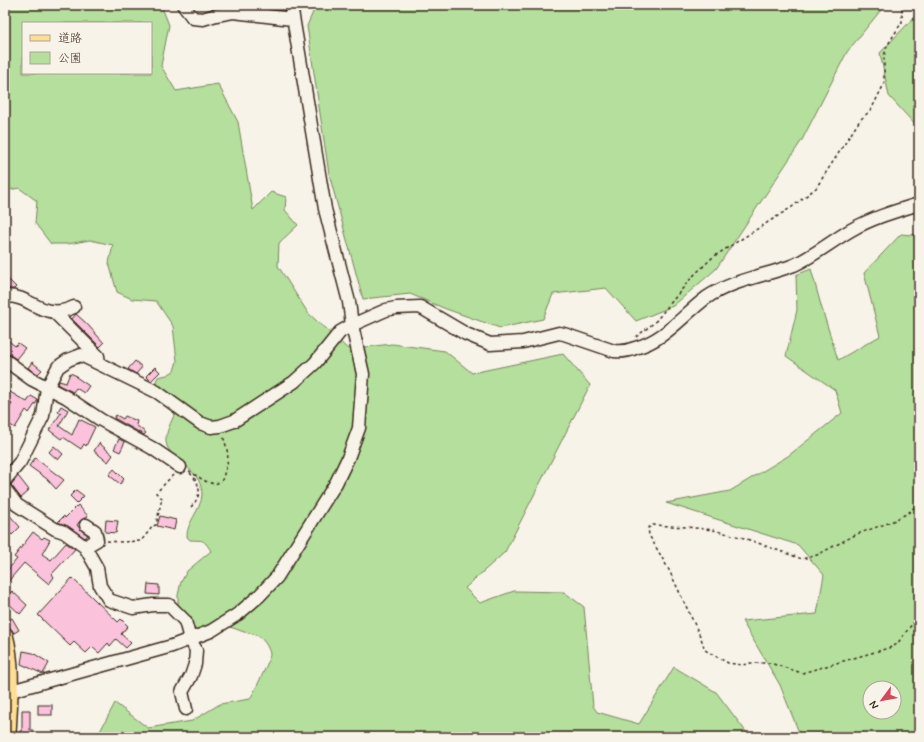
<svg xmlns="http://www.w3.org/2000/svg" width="924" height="742" font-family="Mynerve,'Klee One',sans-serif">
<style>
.green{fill:#b4df9c;stroke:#78845d;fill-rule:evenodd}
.building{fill:#fac3db;stroke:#3b2a1e}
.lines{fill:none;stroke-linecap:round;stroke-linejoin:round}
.minor-casing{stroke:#3b2a1e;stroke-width:15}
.major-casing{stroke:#3b2a1e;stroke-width:18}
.path{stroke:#3b2a1e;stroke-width:1.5;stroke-dasharray:3 3;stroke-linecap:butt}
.minor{stroke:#f7f3e8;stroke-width:12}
.major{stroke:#ffdd96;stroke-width:15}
</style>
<rect width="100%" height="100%" fill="#f7f3e8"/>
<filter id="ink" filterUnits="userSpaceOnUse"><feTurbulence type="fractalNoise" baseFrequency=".025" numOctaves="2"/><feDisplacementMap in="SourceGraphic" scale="8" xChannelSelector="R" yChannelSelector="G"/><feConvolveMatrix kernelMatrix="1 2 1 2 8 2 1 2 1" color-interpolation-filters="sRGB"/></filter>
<g filter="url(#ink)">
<g class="green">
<path d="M5,5H161L169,25L161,66L176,91L218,84L238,122L253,210L271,192L286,197L285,210L298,225L279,243L278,266L308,313L348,349L392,344L445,351L472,373L563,354L590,385L505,552L465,588L480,603L514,591L564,592L584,607L593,706L597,712L639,724L674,667L716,692L750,737H97L115,703L148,728L192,721L220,704L250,699C254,692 270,661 270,654C269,647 262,637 256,635C252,633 248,633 244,632C233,628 229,626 217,626C209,626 200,630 193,633L178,604V595L181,582L187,571L211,551C203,538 203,541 190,540L187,537C186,523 201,510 202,495C203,466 163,459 166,438C167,429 173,418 177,409L160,391L155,383L158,377L167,375L174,371L177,361L173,326L156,301L132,299L117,292L109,263L113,245L90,240L68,244H51L35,223L37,201L19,188L5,191ZM23,23H151V73H23Z"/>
<polygon points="316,5 885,5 847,52 802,140 716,269 673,306 636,321 606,288 553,294 543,319 500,328 446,309 410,294 363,299 329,174 307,26"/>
<polygon points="919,12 919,129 889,96 880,53"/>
<path d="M919,233V737H759L800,735L780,685L742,621L817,614L824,575L798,545L666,503L730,491L788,456L842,413L835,390L786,356L797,310L796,275L811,269L822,309L838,360L880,336L864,273L901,234L911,235ZM870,688H894V712H870Z"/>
</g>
<g class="building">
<polygon points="5,276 16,287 14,289 5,289"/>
<polygon points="76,314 87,324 104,343 100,347 72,319"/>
<polygon points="5,338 15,346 18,343 25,348 16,359 5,351"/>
<polygon points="135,361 142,367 136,374 128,369"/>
<polygon points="32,362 42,370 38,374 28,368"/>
<polygon points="155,367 160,372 151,381 146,376"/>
<polygon points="70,373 77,376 76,377 89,386 84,393 76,388 73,392 58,385 59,381 66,383"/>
<polygon points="5,389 27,402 31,396 38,400 29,413 26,410 15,428 5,422 5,415 12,404 5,397"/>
<polygon points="61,406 68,410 59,426 72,435 79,419 95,427 86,446 84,444 81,449 63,437 61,439 49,430 61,413 58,411"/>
<polygon points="116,415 123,419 125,416 137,421 136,425 146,433 144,435 114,418"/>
<polygon points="119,439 125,442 120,452 114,449"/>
<polygon points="99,443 113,455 108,462 94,451"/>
<polygon points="54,446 63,454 58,460 49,452"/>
<polygon points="35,458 64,480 56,489 47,479 29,466"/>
<polygon points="114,469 124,479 120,484 109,475"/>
<polygon points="18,476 29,490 27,491 28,492 21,498 11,485"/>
<polygon points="76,490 84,496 77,503 70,496"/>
<polygon points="78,505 88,516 80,521 77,525 82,531 88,535 85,538 68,526 58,522 64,516 65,518"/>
<polygon points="5,510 20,527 12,535 5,528"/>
<polygon points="160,516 176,520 174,530 157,526"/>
<polygon points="106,520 118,521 116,533 105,532"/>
<polygon points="33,532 42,539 44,537 50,540 42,554 51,560 66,543 75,549 52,574 54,577 49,584 24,563 5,585 5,573 17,559 14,557"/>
<polygon points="72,578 118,622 121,619 128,626 121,634 131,643 126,648 116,639 110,646 108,643 99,653 92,647 86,653 74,642 70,646 38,615"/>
<polygon points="148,584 159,585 159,595 147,594"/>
<polygon points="12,591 27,605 20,614 5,600 5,598"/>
<polygon points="12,618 19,630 14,633 11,629 6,626 5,624 5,622"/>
<polygon points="23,651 33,653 49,663 43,674 21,664"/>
<rect x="38" y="705" width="14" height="10"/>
<polygon points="22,710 30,710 30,730 33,730 34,737 20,737 20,731 22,730"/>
</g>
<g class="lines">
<g class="minor-casing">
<g id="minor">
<polyline points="183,5 193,18 203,19 216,15 233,12 292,19"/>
<path d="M5,296C33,295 41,322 74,307"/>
<polyline points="53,311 98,356 99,363"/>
<polyline points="5,360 31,379 66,397 101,420 152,448 180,467"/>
<path d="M5,480L20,462L43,416L47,388L58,367L68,360L81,355L157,392L200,423L211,427L220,426L234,421L294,382L315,363L340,332L352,325L386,310L396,308L420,307L466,334L490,344L523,342L559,333L564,334L614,351C622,352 628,351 635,348C665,340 682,316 706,298C732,280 765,276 794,265C814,256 832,241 851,230C872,218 896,211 919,204"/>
<polyline points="5,489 17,505 55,529 64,532 85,547 97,568 100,586 109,600 133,608 153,605 169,605 185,621 190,639 196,650 195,664 191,676 182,692 186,709"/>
<polyline points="85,547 97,540 95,531 86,525"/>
<polyline points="11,691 172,646 211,631 238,614 259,596 277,577 336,483 348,458 359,428 363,374 352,325 349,302 325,209 291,5"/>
</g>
</g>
<g class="major-casing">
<path id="major" d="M5,635C14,668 9,703 8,737"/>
</g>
<g class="path">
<polyline points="636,337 655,322 692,277 713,257 792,207 816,188 860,120 871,110 884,84 884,56 887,46 902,22 902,5"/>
<path d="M189,471C198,476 213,490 222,480C229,459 230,457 223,436"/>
<path d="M190,473C202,486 202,496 190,508"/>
<polyline points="919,503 908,513 891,522 857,534 817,555 802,559 744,538 713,530 687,527 653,525 648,528 649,535 669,570 701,638 705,650 728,663 742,665 751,663 770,663 802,673 892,647 897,644 919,615"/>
<polyline points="107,541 122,542 141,541 153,526 156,525 162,498 156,493 173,475"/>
</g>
<use href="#minor" class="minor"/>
<use href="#major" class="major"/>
</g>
</g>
<rect width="924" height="742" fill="none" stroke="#f7f3e8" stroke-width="20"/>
<rect x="10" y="10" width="904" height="722" fill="none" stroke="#3b2a1e" stroke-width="1.5" filter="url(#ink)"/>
<rect x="22" y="22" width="130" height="52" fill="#f7f3e8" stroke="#aca397"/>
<rect x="30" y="35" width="20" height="6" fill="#ffdd96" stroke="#aca397"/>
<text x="58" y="42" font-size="12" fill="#3b2a1e">道路</text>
<rect x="30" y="52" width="20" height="12" fill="#b4df9c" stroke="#aca397"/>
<text x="58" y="62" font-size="12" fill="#3b2a1e">公園</text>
<g transform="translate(882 700) rotate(238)"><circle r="19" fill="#f7f3e8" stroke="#aca397"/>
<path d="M0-3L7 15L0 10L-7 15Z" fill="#d1495b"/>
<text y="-6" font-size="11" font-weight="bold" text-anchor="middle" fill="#3b2a1e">N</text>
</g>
</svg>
